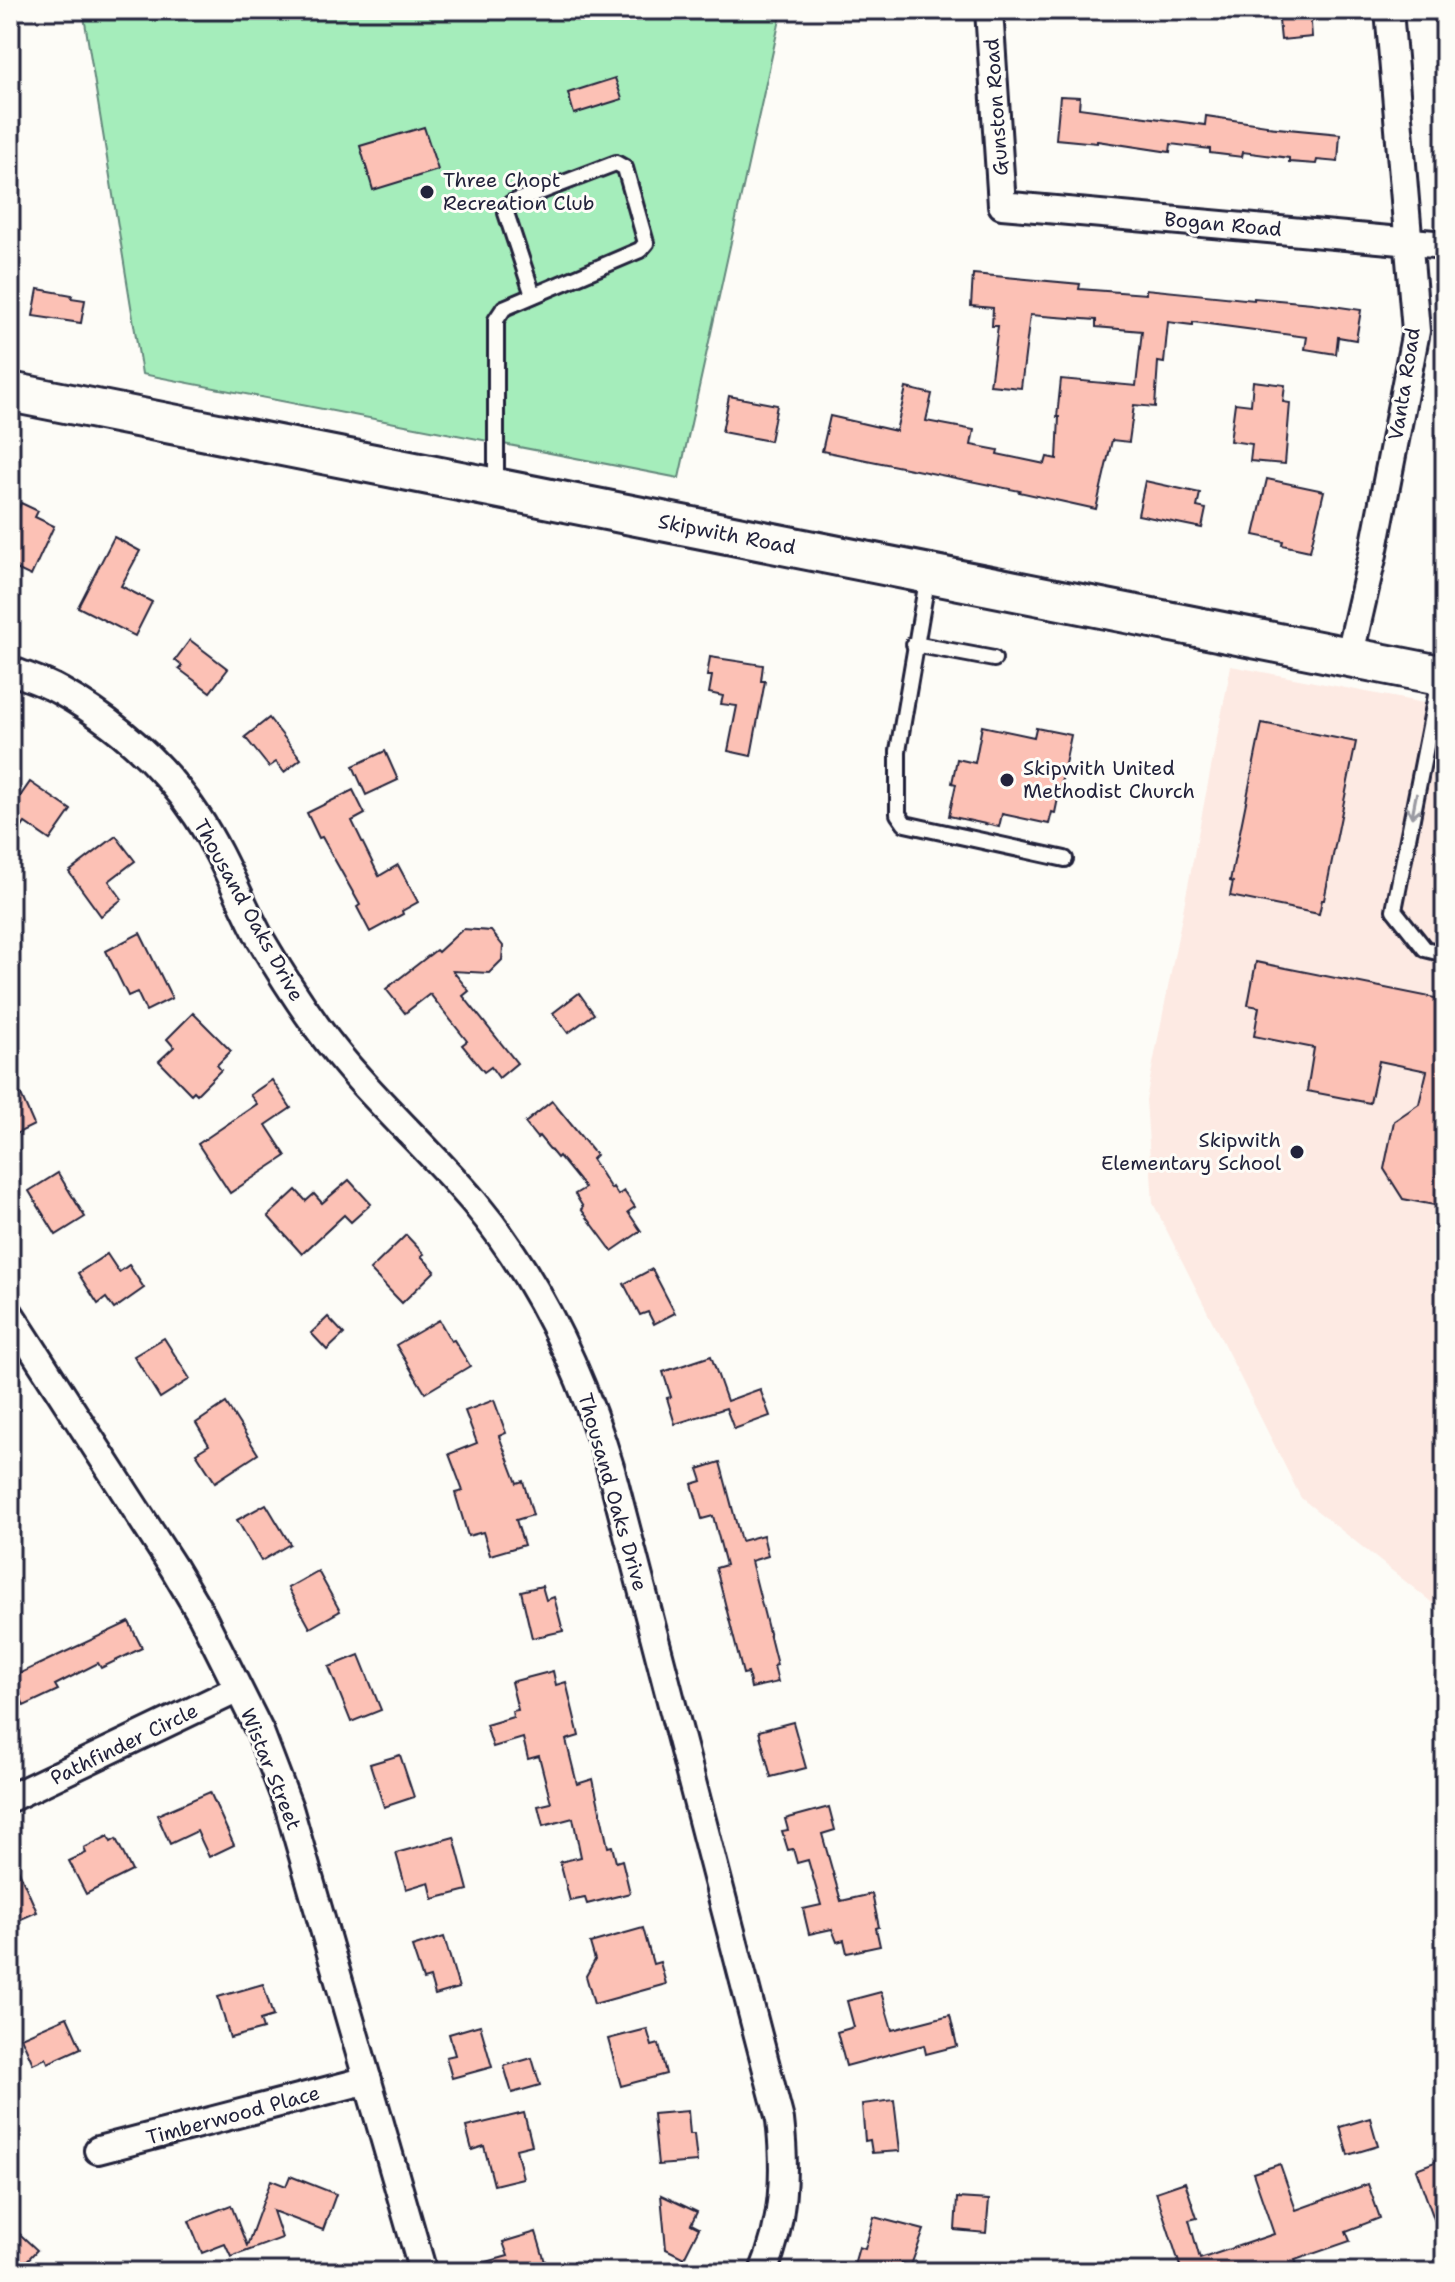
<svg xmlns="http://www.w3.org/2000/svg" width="1455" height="2282" font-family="'Shantell Sans',sans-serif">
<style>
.built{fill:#fdeae3}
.green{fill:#a5edbb;stroke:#64887b;stroke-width:2}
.building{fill:#fcc1b5;stroke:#22223b;stroke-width:2}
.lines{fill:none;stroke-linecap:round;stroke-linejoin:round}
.lane-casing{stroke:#22223b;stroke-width:20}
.street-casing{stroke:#22223b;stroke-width:32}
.secondary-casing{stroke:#22223b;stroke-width:44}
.lane{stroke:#fdfcf7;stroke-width:14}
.street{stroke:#fdfcf7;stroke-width:26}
.secondary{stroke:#fdfcf7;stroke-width:38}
.oneway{stroke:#9a9aa2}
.poi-dot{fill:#22223b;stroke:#fdfcf7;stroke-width:3}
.labels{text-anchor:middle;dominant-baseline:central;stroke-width:6;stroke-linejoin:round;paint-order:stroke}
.street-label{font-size:20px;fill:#22223b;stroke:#fdfcf7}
.poi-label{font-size:20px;fill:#22223b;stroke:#fdfcf7;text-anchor:start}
</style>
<rect width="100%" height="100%" fill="#fdfcf7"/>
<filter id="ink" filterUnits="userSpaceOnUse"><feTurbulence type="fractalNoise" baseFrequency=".0125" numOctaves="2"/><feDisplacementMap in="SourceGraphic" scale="16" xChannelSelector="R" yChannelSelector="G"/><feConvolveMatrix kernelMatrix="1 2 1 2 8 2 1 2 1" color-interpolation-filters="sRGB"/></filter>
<g filter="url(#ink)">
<polygon class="built" points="1231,666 1445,707 1445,1613 1301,1498 1153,1203 1146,1100"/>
<polygon class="green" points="83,10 782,10 679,478 142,374"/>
<g class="building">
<polygon points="1278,10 1310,10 1312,37 1281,40"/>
<polygon points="615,78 622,99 574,114 568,93"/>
<polygon points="1060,96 1080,97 1079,108 1205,125 1206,116 1267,125 1267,127 1340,134 1338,162 1317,160 1316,164 1289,162 1289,158 1243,152 1242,157 1210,153 1210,149 1171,144 1170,152 1097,141 1097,143 1056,139"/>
<polygon points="424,127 438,170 373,190 360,146"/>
<polygon points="973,274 1080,284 1079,289 1146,294 1146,289 1254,300 1254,298 1312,303 1361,310 1356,340 1338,337 1336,354 1305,349 1307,337 1193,322 1193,325 1168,322 1164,363 1158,362 1155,407 1134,405 1129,442 1112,440 1096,509 1019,492 1020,491 822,451 830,416 896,431 906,388 932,394 926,421 974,430 971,445 998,450 997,454 1045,464 1047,457 1057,459 1059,417 1057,417 1061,379 1136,386 1142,331 1096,327 1096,320 1030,315 1021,388 990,385 998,326 992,326 993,308 971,306"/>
<polygon points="38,289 72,295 71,298 85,300 81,323 33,316"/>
<polygon points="1253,381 1285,385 1283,402 1290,403 1285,464 1250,461 1252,444 1230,441 1235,403 1251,405"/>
<polygon points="729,396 777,405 770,441 722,432"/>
<polygon points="1267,479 1324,491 1310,551 1282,545 1283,541 1254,535"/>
<polygon points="1145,481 1200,493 1197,507 1206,509 1202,528 1138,515"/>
<polygon points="21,503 38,511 35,517 54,526 31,576 10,566 10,511 16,513"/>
<polygon points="114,537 140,551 121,586 152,602 135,636 78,607"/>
<polygon points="190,640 228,669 210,692 179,669 182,666 175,660"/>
<polygon points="710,657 763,665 761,681 765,681 751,756 728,751 737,706 721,704 723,696 709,693 712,676 707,676"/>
<polygon points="269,718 301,759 284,772 276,762 269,767 245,737"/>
<polygon points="1262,723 1356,742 1324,900 1322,900 1319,914 1230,896 1233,882 1230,881"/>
<polygon points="982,726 1034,737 1036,728 1071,735 1055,813 1052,812 1049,824 1002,814 999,827 949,816 956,784 952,783 957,759 975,763"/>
<polygon points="385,751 398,780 366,795 353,766"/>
<polygon points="30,782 71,810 50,840 25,823 10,845 10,811"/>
<polygon points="353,790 365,814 352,821 379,876 398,865 418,902 402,911 403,914 370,932 357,907 360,905 322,837 319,838 307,813"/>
<polygon points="116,836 135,861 109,881 122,899 101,916 69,872"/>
<polygon points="463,929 491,931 503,946 502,960 489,973 453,971 469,991 463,996 517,1063 499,1078 491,1067 484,1072 462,1045 467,1041 430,994 405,1013 386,989 436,950 438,952"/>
<polygon points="140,933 172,998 146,1011 137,992 128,996 106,951"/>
<polygon points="1256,962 1445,1000 1445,1207 1403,1199 1384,1169 1394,1121 1419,1104 1427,1071 1379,1061 1370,1103 1307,1091 1314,1048 1254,1036 1259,1007 1248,1005"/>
<polygon points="579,993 594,1014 568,1033 553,1013"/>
<polygon points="193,1013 231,1051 217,1065 221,1070 197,1094 194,1091 191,1094 159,1061 174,1047 167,1039"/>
<polygon points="10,1070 34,1125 10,1137"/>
<polygon points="272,1080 291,1108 266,1125 286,1156 230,1193 198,1144 257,1104 250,1095"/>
<polygon points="552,1101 596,1155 592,1159 611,1189 613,1187 618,1195 624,1191 635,1207 628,1212 641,1231 612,1251 581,1209 583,1207 575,1194 585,1188 559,1156 557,1158 539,1136 537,1138 525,1123"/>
<polygon points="58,1173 85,1217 56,1235 29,1191"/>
<polygon points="349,1180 371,1204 351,1222 344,1215 302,1254 268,1216 296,1190 306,1201 314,1194 322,1203"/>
<polygon points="406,1235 424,1254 421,1256 435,1271 402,1303 370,1270"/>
<polygon points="107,1254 119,1272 129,1265 144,1288 114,1309 106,1298 98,1304 78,1273"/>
<polygon points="652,1269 675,1313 654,1324 648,1312 640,1315 624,1284"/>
<polygon points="328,1317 344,1334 327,1350 311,1333"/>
<polygon points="439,1320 451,1341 454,1340 470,1366 425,1393 396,1345"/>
<polygon points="164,1338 190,1379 160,1398 134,1356"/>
<polygon points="711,1356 727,1401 760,1389 770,1416 734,1429 726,1408 675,1424 667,1398 671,1397 663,1372"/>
<polygon points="494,1400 506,1433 499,1436 517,1483 523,1481 533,1515 516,1520 524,1545 490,1555 483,1532 468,1536 455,1493 463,1491 449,1454 477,1443 465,1411"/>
<polygon points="226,1403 258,1454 215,1482 196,1453 209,1445 196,1423"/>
<polygon points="720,1462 741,1541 763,1535 768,1556 751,1561 777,1665 774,1666 778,1682 751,1688 748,1673 743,1674 716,1568 726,1565 713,1516 702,1519 692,1484 702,1481 698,1469"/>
<polygon points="266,1504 290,1544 261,1561 237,1520"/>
<polygon points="318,1571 340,1611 310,1628 288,1588"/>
<polygon points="542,1586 546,1600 554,1597 563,1631 532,1638 521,1591"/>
<polygon points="129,1622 142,1648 101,1668 98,1663 55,1685 58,1690 24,1706 21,1698 10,1703 10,1678"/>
<polygon points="359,1655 381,1710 351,1722 329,1667"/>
<polygon points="553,1671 556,1685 566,1682 579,1736 566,1740 577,1784 593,1779 608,1847 612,1846 616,1862 622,1860 630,1893 587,1904 585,1898 570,1901 560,1862 581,1857 573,1818 543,1826 538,1806 551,1803 539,1756 528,1759 523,1738 493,1747 486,1725 513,1717 512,1711 518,1710 511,1682"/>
<polygon points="793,1722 806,1768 771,1777 759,1731"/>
<polygon points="400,1755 414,1797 384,1807 370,1764"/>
<polygon points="210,1792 234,1845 209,1857 197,1831 170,1844 157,1815"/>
<polygon points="829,1807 835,1830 822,1834 841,1901 872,1894 879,1927 876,1928 880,1946 847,1953 844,1940 837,1942 832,1929 809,1934 803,1909 821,1905 808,1860 797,1863 793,1849 788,1850 782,1831 788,1830 785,1819"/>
<polygon points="108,1836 111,1842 116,1839 132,1871 86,1894 69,1861 86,1853 84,1848"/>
<polygon points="454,1837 468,1890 433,1899 429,1882 406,1889 396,1853"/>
<polygon points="10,1851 37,1912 10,1924"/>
<polygon points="643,1928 653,1964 660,1962 666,1984 594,2004 586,1976 595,1960 590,1943"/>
<polygon points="444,1937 459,1988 435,1995 430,1978 423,1980 412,1947"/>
<polygon points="263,1984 273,2016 260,2020 263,2029 230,2038 218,1997"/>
<polygon points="881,1992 892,2030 950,2015 957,2046 926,2054 924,2045 846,2066 837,2032 854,2027 847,2001"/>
<polygon points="67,2017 81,2048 48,2063 46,2058 33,2064 21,2037"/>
<polygon points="480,2025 492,2067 452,2078 446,2057 455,2055 449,2034"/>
<polygon points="647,2029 652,2046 659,2044 666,2074 621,2086 608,2039"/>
<polygon points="532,2058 540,2085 512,2093 504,2066"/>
<polygon points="894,2100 900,2151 872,2153 870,2140 865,2141 862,2104"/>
<polygon points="688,2111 690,2134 694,2134 697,2162 658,2165 653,2114"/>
<polygon points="524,2113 532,2145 516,2149 523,2178 494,2185 484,2146 472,2150 466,2127"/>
<polygon points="1370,2118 1378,2146 1348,2155 1340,2127"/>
<polygon points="1440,2160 1445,2176 1445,2241 1442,2241 1416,2169"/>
<polygon points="1280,2164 1296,2210 1368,2184 1380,2218 1346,2231 1350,2241 1295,2260 1297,2264 1275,2272 1173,2272 1173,2269 1180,2266 1156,2192 1185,2182 1197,2218 1189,2220 1200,2259 1274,2234 1253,2173"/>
<polygon points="290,2176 336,2194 323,2230 273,2211 282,2238 231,2257 225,2244 202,2253 189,2221 231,2205 247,2246 271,2180 286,2186"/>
<polygon points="661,2195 697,2212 691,2224 699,2228 684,2258 666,2249"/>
<polygon points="957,2198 989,2200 986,2233 955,2230"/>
<polygon points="874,2217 924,2230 911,2265 901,2263 899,2272 852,2272 859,2247 865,2249"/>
<polygon points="10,2225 37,2250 16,2272 10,2272"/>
<polygon points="536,2232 548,2272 473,2272 472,2266 508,2256 503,2242"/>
</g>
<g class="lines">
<g class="lane-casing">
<g id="lane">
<polyline points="496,488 496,320 504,308 640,250 646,243 625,168 616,163 511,203 506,213 533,295"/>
<polyline points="928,575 898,751 898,814 905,824 1065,859"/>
<polyline points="914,644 994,659"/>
<polyline points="1440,675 1394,910 1425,949 1445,954"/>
</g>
</g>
<g class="street-casing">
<g id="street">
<polyline points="989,10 1002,205 1445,245"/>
<polyline points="1349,658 1373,554 1416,331 1389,10"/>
<path d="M10,670C27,677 45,682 60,691C115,722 163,764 197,816C223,855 239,899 261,940C278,969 297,999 317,1027C363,1091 423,1142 474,1202C539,1280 582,1373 611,1470L780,2120C786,2172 784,2223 763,2272"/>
<polyline points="10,1314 173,1567 202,1616 260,1732 289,1808 423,2272"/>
<polyline points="10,1798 238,1689"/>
<polyline points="98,2150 368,2080"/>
</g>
</g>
<g class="secondary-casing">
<polyline id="secondary" points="10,392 1445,676"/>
</g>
<use href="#lane" class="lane"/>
<use href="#street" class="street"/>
<use href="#secondary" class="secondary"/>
</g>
<defs><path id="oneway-shaft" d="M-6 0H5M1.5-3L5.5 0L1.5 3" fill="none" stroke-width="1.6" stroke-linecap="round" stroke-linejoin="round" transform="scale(2)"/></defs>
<use class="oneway" href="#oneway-shaft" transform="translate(1414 806) rotate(101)"/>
</g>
<g class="poi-dot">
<circle cx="427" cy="192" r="8"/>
<circle cx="1007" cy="780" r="8"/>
<circle cx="1297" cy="1152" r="8"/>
</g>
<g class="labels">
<g class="street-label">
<text transform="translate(996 107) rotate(-94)">Gunston Road</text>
<text transform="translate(1223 224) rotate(5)">Bogan Road</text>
<text transform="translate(1404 384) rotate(-81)">Vanta Road</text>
<text transform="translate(727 534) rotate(11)">Skipwith Road</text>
<text transform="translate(249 910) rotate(61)">Thousand Oaks Drive</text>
<text transform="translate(613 1492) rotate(74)">Thousand Oaks Drive</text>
<text transform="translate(124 1744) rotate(-26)">Pathfinder Circle</text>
<text transform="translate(271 1769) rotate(68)">Wistar Street</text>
<text transform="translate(233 2115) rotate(-15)">Timberwood Place</text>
</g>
<g class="poi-label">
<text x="443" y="180">Three Chopt<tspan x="443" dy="23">Recreation Club</tspan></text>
<text x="1023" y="768">Skipwith United<tspan x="1023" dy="23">Methodist Church</tspan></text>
<text x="1281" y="1140" text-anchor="end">Skipwith<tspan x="1281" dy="23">Elementary School</tspan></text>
</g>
</g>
<rect width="1455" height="2282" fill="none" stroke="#fdfcf7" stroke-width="40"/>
<rect x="20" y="20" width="1415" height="2242" fill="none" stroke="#22223b" stroke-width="3" filter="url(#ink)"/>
</svg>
